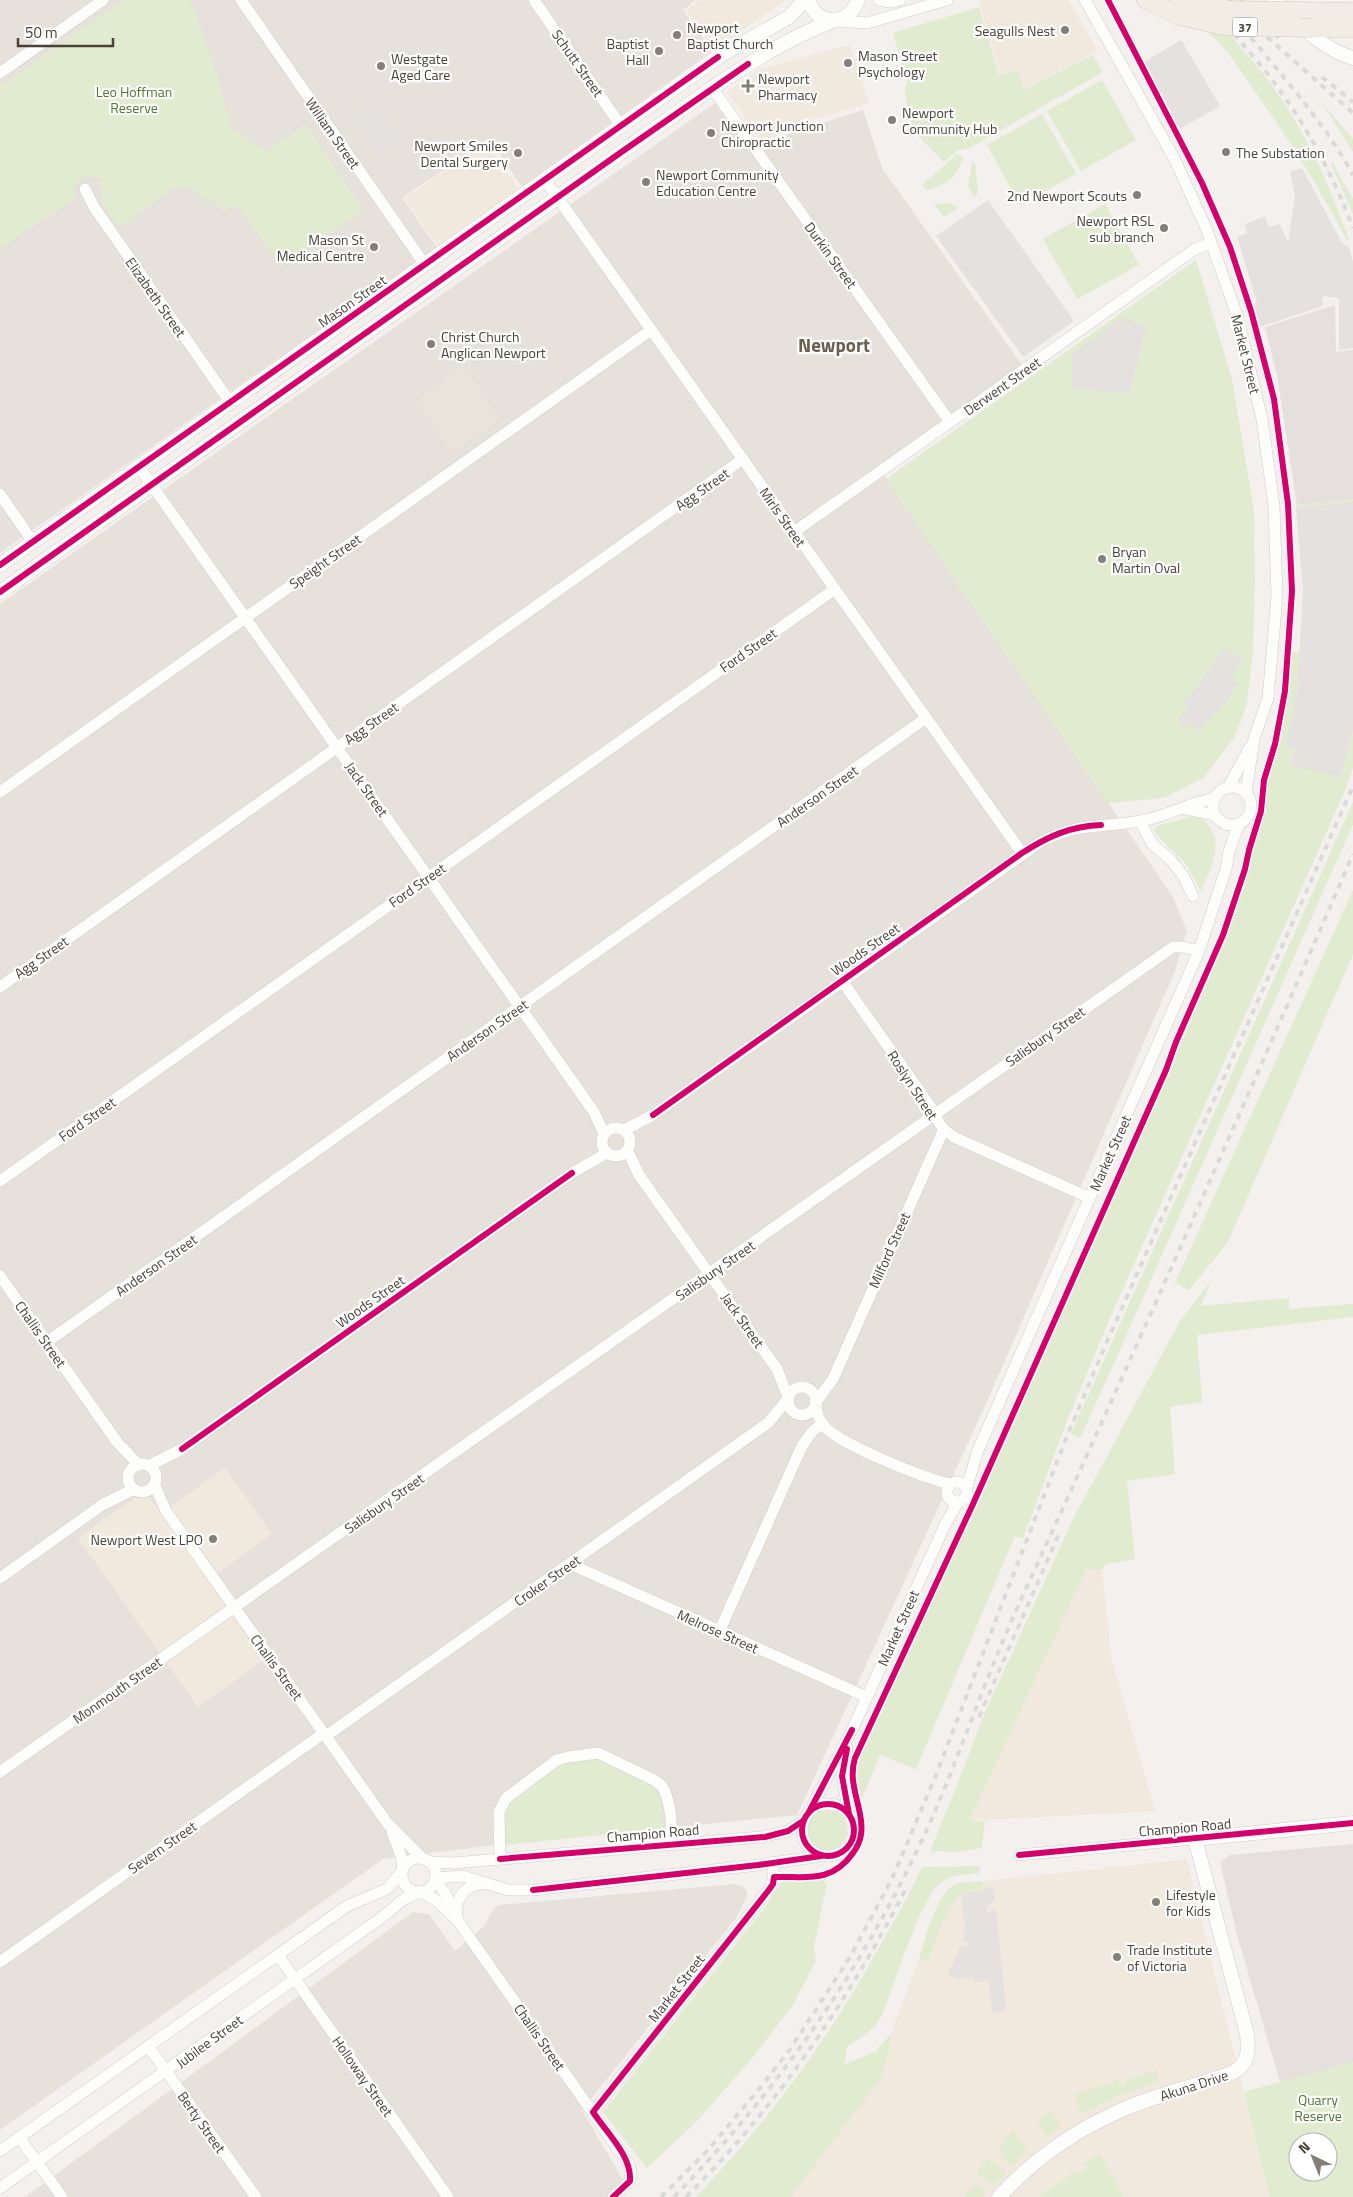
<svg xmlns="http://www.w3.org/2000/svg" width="1353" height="2197" font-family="'Titillium Web',sans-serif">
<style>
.residential{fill:#e6e2db}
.commercial{fill:#f1e9de}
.industrial{fill:#e5e0dd}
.education{fill:#e9e3d9}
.green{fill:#e1ebcf;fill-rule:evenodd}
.parking{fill:#e5e1de}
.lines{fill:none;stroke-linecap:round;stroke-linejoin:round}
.minor-casing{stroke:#d1ceca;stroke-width:12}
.tertiary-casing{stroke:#d1ceca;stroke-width:15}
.primary-casing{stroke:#d4cbbc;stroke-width:19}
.minor{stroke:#fdfdfc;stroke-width:11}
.tertiary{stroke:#fdfdfc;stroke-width:14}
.primary{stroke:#f1ede5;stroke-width:18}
.rail{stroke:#dadad9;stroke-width:4;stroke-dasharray:6 6;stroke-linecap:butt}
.primary-bridge-casing{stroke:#d4cbbc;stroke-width:19;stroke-linecap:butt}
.primary-bridge{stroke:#f1ede5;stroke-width:18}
.cycleway-casing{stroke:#fff;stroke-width:9}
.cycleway{stroke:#d6006c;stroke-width:6}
.poi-dot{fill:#847f78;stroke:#fff;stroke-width:2}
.labels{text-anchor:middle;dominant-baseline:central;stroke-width:4.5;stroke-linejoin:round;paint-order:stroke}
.shield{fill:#fff;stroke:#807b74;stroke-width:1}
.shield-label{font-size:12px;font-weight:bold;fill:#494239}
.poi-label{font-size:14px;fill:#494239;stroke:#fff;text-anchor:start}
.street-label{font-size:14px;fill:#494239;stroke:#fff}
.park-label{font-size:14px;fill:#4c792d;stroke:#fff}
.district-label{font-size:19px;font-weight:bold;fill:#6b6050;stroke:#fff}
</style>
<rect width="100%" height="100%" fill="#f3f0ed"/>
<g class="residential">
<polygon points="0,0 696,0 683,10 712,51 522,187 489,139 402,198 437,247 0,553"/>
<polygon points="718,101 756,156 788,134 863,110 882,168 1022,365 879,468 1173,897 1187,931 1175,971 985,1406 797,1815 487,1846 383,1859 0,2130 0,604"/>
<polygon points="735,1884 742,1886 746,1890 747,1896 736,1918 582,2110 624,2182 606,2197 25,2197 413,1912 429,1914 455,1951 484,1926 493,1910 499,1905"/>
</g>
<g class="commercial">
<polygon points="700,0 786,0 714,50 686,10"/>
<polygon points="984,0 1068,0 1098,51 1024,89 1018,69 1000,74 979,2"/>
<polygon points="850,45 869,103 785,128 763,143 727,92 759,69"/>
<polygon points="486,142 519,189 438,246 404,199"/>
<polygon points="225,1468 272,1534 208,1580 264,1660 198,1707 78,1538 136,1497 149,1497 161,1513"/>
<polygon points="1087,1567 1102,1570 1112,1661 1155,1811 968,1821"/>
<polygon points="1187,1859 1269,2197 1124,2197 1100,2153 1084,2164 1087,2168 1077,2175 1074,2171 1039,2197 791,2197 880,2080 889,2053 891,2034 919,1959 928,1962 942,1923 961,1893 980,1891 983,1881"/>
</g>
<g class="industrial">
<polygon points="1335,305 1336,352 1353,350 1353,499 1297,505 1277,375 1265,327"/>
<polygon points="1353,1844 1353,2062 1280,2082 1237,1935 1220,1862 1230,1855"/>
</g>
<polygon class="education" points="462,364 501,419 453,452 417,400 442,383 444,377"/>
<g class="green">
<polygon points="123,0 190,0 211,57 226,110 231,119 227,122 233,129 266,152 305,124 363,210 282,267 236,204 224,212 216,202 202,197 197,190 175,187 126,222 116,225 102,200 101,178 85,176 74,184 74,199 0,248 0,87"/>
<polygon points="979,7 999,75 1018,70 1024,90 1093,55 1103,72 969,148 957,151 944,162 918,136 909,117 905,92 907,81 893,33"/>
<path d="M1206,30L1229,34C1242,49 1256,64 1268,80C1304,128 1330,184 1349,240L1347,241C1320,189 1290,141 1256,93C1241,71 1227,48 1206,30Z"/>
<polygon points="1102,80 1136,140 1081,171 1047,111"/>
<polygon points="1305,84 1353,139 1353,152 1328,112"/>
<polygon points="1042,114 1076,174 1020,205 987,145"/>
<path d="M957,154L963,158C954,181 949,182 927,191L922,185Z"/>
<polygon points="972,163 975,163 978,193 973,197 968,185"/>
<polygon points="1333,163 1353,199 1353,214 1331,164"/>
<polygon points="948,203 959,207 944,217 934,204"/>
<polygon points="1105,204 1139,265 1077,299 1043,239"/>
<polygon points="1196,260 1232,379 1254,511 1255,580 1253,649 1247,704 1234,738 1203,778 1164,798 1108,803 886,479"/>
<polygon points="1353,499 1353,502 1296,508 1297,505"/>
<path d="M1291,652H1299L1297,689L1286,746L1295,749L1341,777L1353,730V768L1344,793L1114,1309L1066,1423L1023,1539L1015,1536L916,1769L880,1755L860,1803C852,1786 852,1771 858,1754L967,1519L1213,964L1235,905L1264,812L1267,778L1277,745L1285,703Z"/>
<polygon points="1353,802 1353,824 1119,1352 1080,1438 1071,1434"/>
<path d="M1200,816C1204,822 1212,828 1214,835C1220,854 1208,874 1201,891L1185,863L1156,834L1154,830L1157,826L1190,817Z"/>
<polygon points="1353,890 1353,954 1228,1242 1189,1290 1175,1283"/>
<polygon points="1211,1281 1201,1306 1289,1298 1289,1309 1353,1304 1353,1317 1197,1335 1202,1402 1170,1407 1175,1474 1127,1481 1135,1559 1106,1564 1102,1570 1087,1568 969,1821 985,1821 982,1848 958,1852 930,1851 956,1788 983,1717 1072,1521 1180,1321"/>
<path d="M590,1758C606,1761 652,1779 658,1794C663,1804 662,1817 664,1828L505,1845L503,1814L510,1798L562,1762Z"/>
<circle cx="827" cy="1830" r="20"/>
<path d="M980,1866L979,1873L955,1876L944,1880L933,1890L918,1919L904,1954L883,2013L876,2025L865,2035L847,2046L844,2065L876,2051L891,2034L889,2053L880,2080L791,2197H696C771,2118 828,2040 881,1944C895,1919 910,1894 922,1867Z"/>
<polygon points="832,1874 823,1882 827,1883 814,1946 816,1961 792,2006 753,2057 698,2120 647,2168 603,2112 766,1906 783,1880 814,1879"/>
<path d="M983,1881L981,1891L961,1893L942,1923L928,1962L919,1959C925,1941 937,1890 956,1884C964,1881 974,1882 983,1881Z"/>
<path d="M1353,2062V2197H1269L1244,2092ZM1298,2142H1328V2172H1298Z"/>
<polygon points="1157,2070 1159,2081 1120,2095 1085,2113 1080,2111 1075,2094 1115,2082 1114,2079 1118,2078 1121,2087 1126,2085 1126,2080"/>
<polygon points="1052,2110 1061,2127 1047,2137 1036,2121"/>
<polygon points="1014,2131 1025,2146 1025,2153 1012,2167 1006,2162 999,2150 1007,2137"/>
<polygon points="1100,2153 1124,2197 1039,2197 1075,2171 1077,2174 1086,2168 1084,2164"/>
<polygon points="988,2159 1007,2172 993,2186 978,2175 978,2170"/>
<polygon points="975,2183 987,2191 982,2197 964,2197"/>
</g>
<g class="parking">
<polygon points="1181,40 1220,106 1180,129 1143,63"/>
<polygon points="372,94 405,142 379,161 350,119 365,108 362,102"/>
<polygon points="1302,168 1342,243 1349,248 1353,262 1353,348 1339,350 1339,298 1323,296 1323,306 1259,327 1252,304 1257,302 1237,237 1247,233 1245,224 1265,216 1269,227 1280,224 1288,243 1295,196 1290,172"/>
<polygon points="988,200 1074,321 1023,357 936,236"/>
<polygon points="1123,317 1146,327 1130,393 1072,388 1072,354"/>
<polygon points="1353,502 1353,730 1341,777 1290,765 1295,749 1286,746 1297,689 1303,592 1296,508"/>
<polygon points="1224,648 1243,658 1231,678 1238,684 1225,703 1198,731 1191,723 1185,728 1178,719 1189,709 1183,703 1199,685"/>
<polygon points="993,1886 995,1899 988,1905 987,1911 996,1910 1006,2008 1006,2011 992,2013 989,1981 975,1982 974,1980 960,1978 958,1980 948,1974 951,1966 953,1966 953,1962 955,1961 955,1957 957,1956 959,1947 968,1946 968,1942 963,1942 965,1927 961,1893 981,1891"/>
</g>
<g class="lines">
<g class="minor-casing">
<g id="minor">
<polyline points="241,0 425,265"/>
<polyline points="534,0 621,126"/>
<polyline points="879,0 889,2 900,0"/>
<polyline points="1085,0 1174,158 1206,228 1237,315 1262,419 1274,505 1277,597 1268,698 1254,739 1246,793"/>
<polyline points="835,21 867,23 947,0"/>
<polyline points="0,73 103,0"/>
<polyline points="712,88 950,422"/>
<polyline points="545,180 1022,853"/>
<polyline points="85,189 94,207 230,402"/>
<polyline points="139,467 594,1112 604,1134"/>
<polyline points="0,494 33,542"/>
<polyline points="794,532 1195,249 1211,243"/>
<circle cx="1232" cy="806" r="19"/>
<polyline points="1228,788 1250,747"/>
<polyline points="0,792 651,330"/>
<polyline points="1186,809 1215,815"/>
<polyline points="1140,821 1152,844 1171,860 1184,877 1193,896"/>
<path d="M842,981L935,1113C939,1127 945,1131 956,1138L1090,1198"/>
<polyline points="0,987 743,459"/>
<circle cx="616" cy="1142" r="14"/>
<path d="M624,1130L653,1115L1039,843C1078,822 1100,828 1141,821C1166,817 1189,803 1215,798"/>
<polyline points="627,1150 639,1175 777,1369 788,1397"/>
<polyline points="0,1181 835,589"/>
<polyline points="0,1276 117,1442 139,1465"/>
<polyline points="47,1342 926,718"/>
<circle cx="802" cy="1401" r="14"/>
<polyline points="816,1402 833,1379 943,1131"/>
<path d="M816,1403C816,1413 819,1421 826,1428C844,1446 924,1478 950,1484"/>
<circle cx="142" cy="1478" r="14"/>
<polyline points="149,1466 182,1449 572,1173 607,1153"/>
<circle cx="957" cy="1492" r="10"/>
<polyline points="154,1484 166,1511 388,1824 423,1859"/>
<polyline points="967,1487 978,1450 1199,951 1226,869 1229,851 1239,824"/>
<polyline points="570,1564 867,1697"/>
<polyline points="0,1578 102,1505 134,1489"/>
<polyline points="719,1632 802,1446 812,1432 822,1423"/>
<polyline points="326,1736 768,1423 787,1400"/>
<polyline points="847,1748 842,1776 849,1814"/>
<polyline points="0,1772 1173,947 1183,947 1199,951"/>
<circle cx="828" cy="1830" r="26"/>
<polyline points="809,1812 852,1730 944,1527 958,1502"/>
<polyline points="392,1832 401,1856 403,1869"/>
<polyline points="1019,1855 1195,1839"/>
<circle cx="419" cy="1875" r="17"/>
<path d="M500,1859L499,1812L506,1798L557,1760L568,1757L598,1753L654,1780L662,1786C672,1804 671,1823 672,1843"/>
<polyline points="429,1862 453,1863 761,1837 788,1831 803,1821"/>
<polyline points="435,1878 463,1876 508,1890 533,1890 758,1865 821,1856"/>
<polyline points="435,1879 445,1893 455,1913"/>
<polyline points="420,1892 436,1900 458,1921 621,2153"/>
<path d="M458,1921C452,1902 464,1883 485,1884"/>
<polyline points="278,1955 448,2197"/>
<polyline points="0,1962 324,1733"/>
<polyline points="148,2046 256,2197"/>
<polyline points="593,2112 770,1888 773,1881 773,1862"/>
<polyline points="19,2137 62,2197"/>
<polyline points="0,2151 347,1906 387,1889 402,1871"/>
<polyline points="0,2188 381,1918 404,1899 418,1892"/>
<polyline points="613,2197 630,2181 631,2171 628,2163"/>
</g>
</g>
<g class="tertiary-casing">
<g id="tertiary">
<path d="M809,0C815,27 850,26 858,0"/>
<path d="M1274,0C1298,22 1321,49 1353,58"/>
<polyline points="0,565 718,57 789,17 805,0"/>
<path d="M0,592L712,88C751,62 790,37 833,21"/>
<path d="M999,2197C1031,2162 1070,2134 1113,2114C1150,2096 1193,2087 1232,2073C1249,2064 1249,2051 1247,2034L1195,1839L1353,1823"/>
</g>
</g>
<g class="primary-casing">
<g id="primary">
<polyline points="1146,0 1180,16"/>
<polyline points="1295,11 1353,12"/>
<polyline points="1313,28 1353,28"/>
</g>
</g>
<use href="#minor" class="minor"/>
<use href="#tertiary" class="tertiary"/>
<use href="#primary" class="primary"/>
<g class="rail">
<path d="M1200,0C1272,69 1318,136 1353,228"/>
<path d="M1221,0C1265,58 1318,111 1353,175"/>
<polyline points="1231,0 1261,37"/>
<polyline points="1240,0 1280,39"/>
<polyline points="1258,29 1353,113"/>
<polyline points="1322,77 1353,102"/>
<polyline points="979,1717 1059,1534"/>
<polyline points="661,2197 708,2150 760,2088 791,2048 850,1957 892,1879 936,1775 1065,1441 1106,1344 1353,786"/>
<path d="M674,2197C783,2085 869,1960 933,1816C963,1746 987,1674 1019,1604C1133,1356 1244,1106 1353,854"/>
<path d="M686,2197C778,2106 849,1999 908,1885"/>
</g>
<g class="primary-bridge-casing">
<g id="primary-bridge">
<polyline points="1183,0 1230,10 1295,11"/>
<polyline points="1180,16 1224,26 1313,28"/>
</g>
</g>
<use href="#primary-bridge" class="primary-bridge"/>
<g class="cycleway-casing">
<g id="cycleway">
<polyline points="0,565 718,57"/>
<polyline points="0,592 620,153 748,64"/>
<path d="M653,1115L1022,853C1047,837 1070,826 1101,825"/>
<polyline points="182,1449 572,1173"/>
<polyline points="847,1749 842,1776 849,1814"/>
<circle cx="828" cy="1830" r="26"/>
<polyline points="809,1812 852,1730"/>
<polyline points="1019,1855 1353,1823"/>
<polyline points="500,1859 765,1837 788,1831 803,1821"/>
<polyline points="533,1890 758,1865 821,1856"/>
<path d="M613,2197L630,2181C632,2156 606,2132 593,2112L768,1891L773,1884L774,1877C806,1876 831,1884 853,1853C862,1841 863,1829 860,1814C856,1793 849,1778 855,1758L973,1504L1166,1070L1176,1042L1223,935L1245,869L1249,850L1261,811L1264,780L1275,744L1285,691L1292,591L1288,504L1274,399L1251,311L1230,247L1202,183L1108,0"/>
</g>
</g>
<use href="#cycleway" class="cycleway"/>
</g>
<g class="poi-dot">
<circle cx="1065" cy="30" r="5"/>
<circle cx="677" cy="35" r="5"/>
<circle cx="659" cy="51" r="5"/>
<circle cx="848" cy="63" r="5"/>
<circle cx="381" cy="66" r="5"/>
<path d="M745.5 78.5h5v5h5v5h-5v5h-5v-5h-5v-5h5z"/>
<circle cx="892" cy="120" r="5"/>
<circle cx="711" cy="133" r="5"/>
<circle cx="1226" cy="152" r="5"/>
<circle cx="518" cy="153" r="5"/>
<circle cx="646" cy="182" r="5"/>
<circle cx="1137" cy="195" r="5"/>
<circle cx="1164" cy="228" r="5"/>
<circle cx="374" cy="247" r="5"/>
<circle cx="431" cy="344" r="5"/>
<circle cx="1102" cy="559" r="5"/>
<circle cx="213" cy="1539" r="5"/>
<circle cx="1156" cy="1902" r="5"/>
<circle cx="1117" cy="1957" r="5"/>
</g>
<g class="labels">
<rect class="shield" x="1232.5" y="17.5" width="25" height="19" rx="4"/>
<g class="shield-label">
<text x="1245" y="27">37</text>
</g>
<g class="poi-label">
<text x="687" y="27">Newport<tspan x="687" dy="16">Baptist Church</tspan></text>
<text x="1055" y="30" text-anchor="end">Seagulls Nest</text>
<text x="649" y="43" text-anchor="end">Baptist<tspan x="649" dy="16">Hall</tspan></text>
<text x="858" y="55">Mason Street<tspan x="858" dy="16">Psychology</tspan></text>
<text x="391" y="58">Westgate<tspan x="391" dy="16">Aged Care</tspan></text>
<text x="758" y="78">Newport<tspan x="758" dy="16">Pharmacy</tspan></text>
<text x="902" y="112">Newport<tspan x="902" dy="16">Community Hub</tspan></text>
<text x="721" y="125">Newport Junction<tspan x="721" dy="16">Chiropractic</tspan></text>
<text x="508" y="145" text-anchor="end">Newport Smiles<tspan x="508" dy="16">Dental Surgery</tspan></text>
<text x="1236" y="152">The Substation</text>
<text x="656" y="174">Newport Community<tspan x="656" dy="16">Education Centre</tspan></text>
<text x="1127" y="195" text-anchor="end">2nd Newport Scouts</text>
<text x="1154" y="220" text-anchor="end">Newport RSL<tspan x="1154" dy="16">sub branch</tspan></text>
<text x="364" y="239" text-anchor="end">Mason St<tspan x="364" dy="16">Medical Centre</tspan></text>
<text x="441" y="336">Christ Church<tspan x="441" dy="16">Anglican Newport</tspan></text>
<text x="1112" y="551">Bryan<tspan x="1112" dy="16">Martin Oval</tspan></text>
<text x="203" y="1539" text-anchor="end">Newport West LPO</text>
<text x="1166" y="1894">Lifestyle<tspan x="1166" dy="16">for Kids</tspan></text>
<text x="1127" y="1949">Trade Institute<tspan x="1127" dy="16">of Victoria</tspan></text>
</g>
<g class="street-label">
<text transform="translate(578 63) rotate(55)">Schutt Street</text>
<text transform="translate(333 133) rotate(55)">William Street</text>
<text transform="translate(831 255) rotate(54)">Durkin Street</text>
<text transform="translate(156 297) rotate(55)">Elizabeth Street</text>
<text transform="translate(352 301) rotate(-35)">Mason Street</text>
<text transform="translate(1246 354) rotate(76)">Market Street</text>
<text transform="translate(1002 386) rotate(-35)">Derwent Street</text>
<text transform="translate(702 489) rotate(-35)">Agg Street</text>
<text transform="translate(783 517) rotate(55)">Mirls Street</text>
<text transform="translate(325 561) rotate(-35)">Speight Street</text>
<text transform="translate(748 650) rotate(-35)">Ford Street</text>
<text transform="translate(371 723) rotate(-35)">Agg Street</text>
<text transform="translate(367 789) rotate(55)">Jack Street</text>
<text transform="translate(817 796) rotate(-35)">Anderson Street</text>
<text transform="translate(417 885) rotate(-35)">Ford Street</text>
<text transform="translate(865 949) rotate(-35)">Woods Street</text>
<text transform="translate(41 957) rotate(-35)">Agg Street</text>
<text transform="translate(487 1030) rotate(-35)">Anderson Street</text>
<text transform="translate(1045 1036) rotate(-35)">Salisbury Street</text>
<text transform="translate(913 1085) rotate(57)">Roslyn Street</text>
<text transform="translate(87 1119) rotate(-35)">Ford Street</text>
<text transform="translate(1110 1153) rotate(-66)">Market Street</text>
<text transform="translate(889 1250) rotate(-66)">Milford Street</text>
<text transform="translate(156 1265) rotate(-35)">Anderson Street</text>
<text transform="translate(715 1270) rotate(-35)">Salisbury Street</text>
<text transform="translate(370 1301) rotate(-35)">Woods Street</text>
<text transform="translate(743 1320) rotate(55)">Jack Street</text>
<text transform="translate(41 1334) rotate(55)">Challis Street</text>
<text transform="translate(384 1503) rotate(-35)">Salisbury Street</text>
<text transform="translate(547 1580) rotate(-35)">Croker Street</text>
<text transform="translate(898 1628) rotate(-66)">Market Street</text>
<text transform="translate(718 1631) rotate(24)">Melrose Street</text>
<text transform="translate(277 1667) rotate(54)">Challis Street</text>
<text transform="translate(117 1690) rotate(-35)">Monmouth Street</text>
<text transform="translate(1185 1827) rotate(-5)">Champion Road</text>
<text transform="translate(653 1833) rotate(-5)">Champion Road</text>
<text transform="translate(162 1847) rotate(-35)">Severn Street</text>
<text transform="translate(676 1988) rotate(-52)">Market Street</text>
<text transform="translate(540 2037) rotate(55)">Challis Street</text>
<text transform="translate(209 2041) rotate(-36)">Jubilee Street</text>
<text transform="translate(363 2076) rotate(55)">Holloway Street</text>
<text transform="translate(1194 2085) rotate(-18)">Akuna Drive</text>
<text transform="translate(202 2122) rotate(55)">Berty Street</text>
</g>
<g class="park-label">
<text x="134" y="91">Leo Hoffman<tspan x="134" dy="16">Reserve</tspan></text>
<text x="1318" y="2099">Quarry<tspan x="1318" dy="16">Reserve</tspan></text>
</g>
<g class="district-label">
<text x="834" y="344">Newport</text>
</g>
</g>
<g transform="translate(1313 2157) rotate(317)"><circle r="24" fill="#ffffff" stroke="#b6b3b0"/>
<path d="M0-4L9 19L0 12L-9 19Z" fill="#847f78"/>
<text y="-8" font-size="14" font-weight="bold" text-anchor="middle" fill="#494239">N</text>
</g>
<path d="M18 38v8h95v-8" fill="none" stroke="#494239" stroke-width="2.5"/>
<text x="25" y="38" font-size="15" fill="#494239" stroke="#ffffff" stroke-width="4" paint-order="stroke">50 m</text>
</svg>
